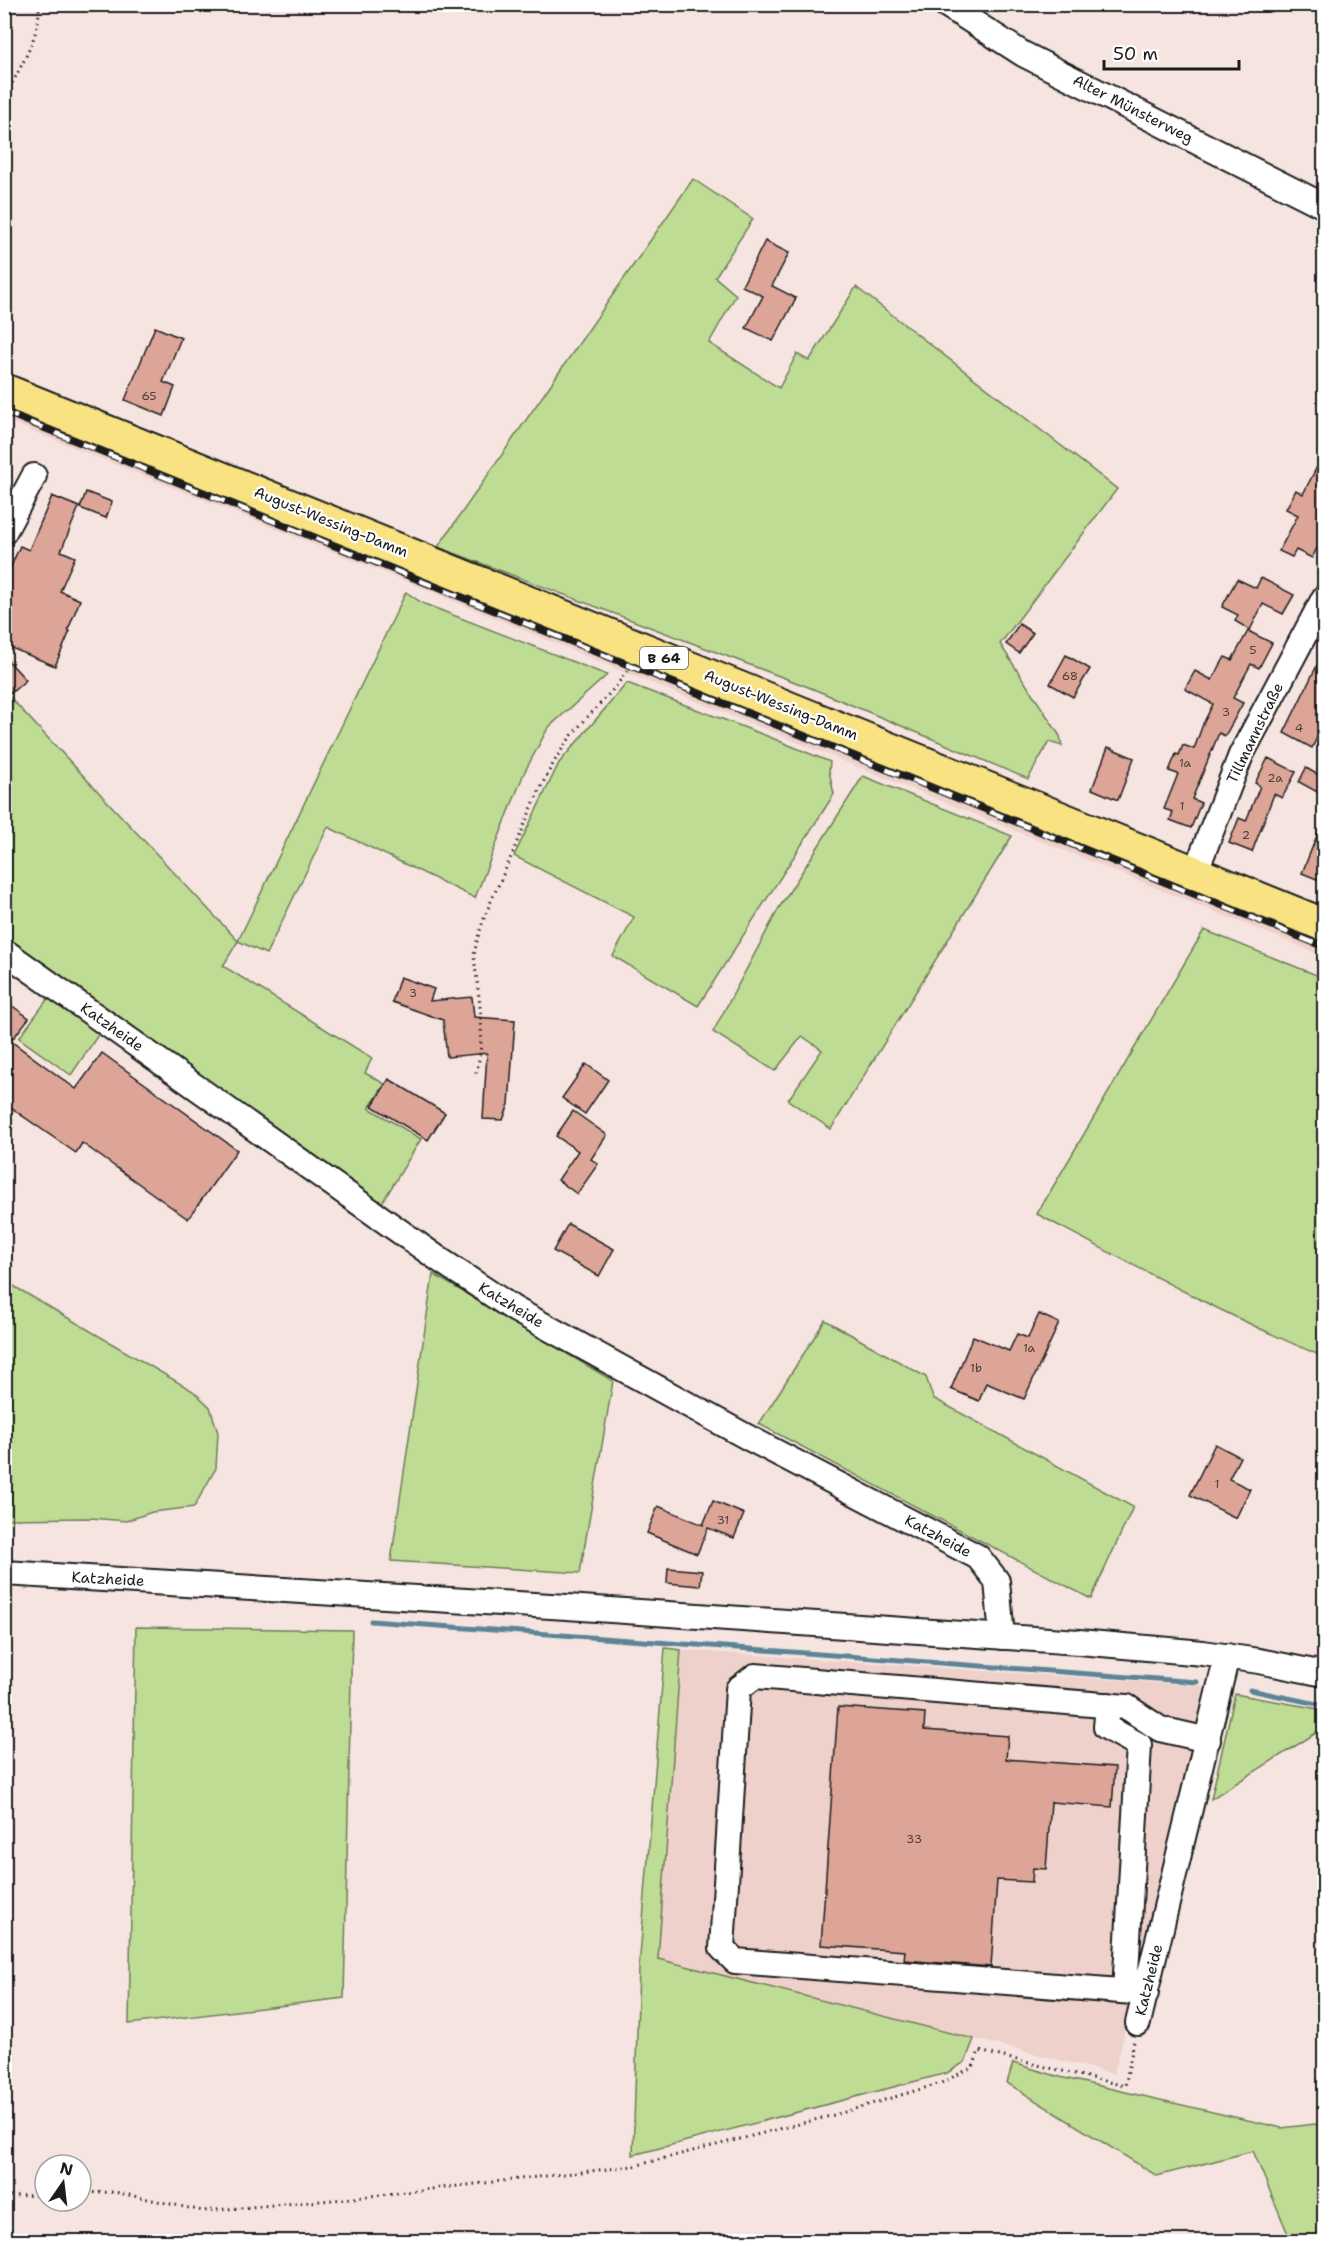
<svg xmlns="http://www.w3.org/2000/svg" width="1329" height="2246" font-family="'Shantell Sans',sans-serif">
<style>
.built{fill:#eed1ca}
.green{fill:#bfdc94;stroke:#6e7c58;stroke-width:1.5}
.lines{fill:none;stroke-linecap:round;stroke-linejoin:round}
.stream{stroke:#5c8496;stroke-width:5}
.building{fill:#dda597;stroke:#1c1c1c;stroke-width:1.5}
.minor-casing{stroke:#1c1c1c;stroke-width:28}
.major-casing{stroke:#1c1c1c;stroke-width:36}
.path{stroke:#1c1c1c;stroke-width:3;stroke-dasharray:1.5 4.5;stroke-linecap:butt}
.minor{stroke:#fff;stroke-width:24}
.major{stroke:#f8e281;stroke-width:32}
.rail-casing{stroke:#1c1c1c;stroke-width:7}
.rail{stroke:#fff;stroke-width:4.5;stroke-dasharray:14;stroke-linecap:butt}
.labels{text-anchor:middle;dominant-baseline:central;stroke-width:4.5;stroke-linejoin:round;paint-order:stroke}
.number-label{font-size:12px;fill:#4c3e3b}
.shield{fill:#fff;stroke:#606060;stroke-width:1.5}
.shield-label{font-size:14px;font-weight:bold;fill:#1c1c1c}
.street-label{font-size:15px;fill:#1c1c1c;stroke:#fff}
</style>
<rect width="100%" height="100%" fill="#f5e4e0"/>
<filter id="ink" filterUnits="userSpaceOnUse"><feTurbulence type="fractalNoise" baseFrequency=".0167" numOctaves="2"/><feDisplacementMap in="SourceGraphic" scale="12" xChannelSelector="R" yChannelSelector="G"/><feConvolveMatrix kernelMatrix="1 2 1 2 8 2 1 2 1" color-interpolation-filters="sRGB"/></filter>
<g filter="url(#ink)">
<g class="built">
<polygon points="4,408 1324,941 1324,956 634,676 413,584 5,420"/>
<polygon points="681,1650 1204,1686 1192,1759 1175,1836 1114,2074 658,1959"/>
</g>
<g class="green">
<polygon points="693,179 753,219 715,277 736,295 709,343 779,388 797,354 809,361 856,287 1117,489 1000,644 1060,736 1062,746 1049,742 1028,779 811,688 438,547"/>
<polygon points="406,592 422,603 607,675 548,728 524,773 475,898 328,827 266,954 238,941 223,966 372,1058 365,1073 385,1084 369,1108 421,1139 382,1203 5,936 4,691 238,941"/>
<polygon points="627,683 767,736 830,762 829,771 834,794 698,1006 613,956 634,917 514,856 559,763"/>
<polygon points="863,776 1012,836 831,1129 788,1100 822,1050 802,1036 775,1071 713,1032 779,908"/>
<path d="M1204,930L1324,978V1357C1226,1316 1131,1264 1037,1214Z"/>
<polygon points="52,993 98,1026 98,1035 71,1075 19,1038"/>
<polygon points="433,1274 613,1381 580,1573 391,1561"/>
<polygon points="5,1281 193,1391 210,1407 218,1433 216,1468 194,1507 152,1512 126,1521 91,1518 5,1519"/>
<polygon points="825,1320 926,1377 933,1398 1133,1507 1091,1599 759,1424"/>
<polygon points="136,1627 352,1630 344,1998 129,2024"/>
<polygon points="665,1648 681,1650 658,1959 974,2039 965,2062 947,2073 633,2155 639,1969"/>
<polygon points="1235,1694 1324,1710 1324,1728 1211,1799"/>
<polygon points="1013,2063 1060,2077 1282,2128 1314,2124 1324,2127 1324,2241 1291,2241 1253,2151 1157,2176 1007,2083"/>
</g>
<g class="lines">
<g class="stream">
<polyline points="371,1621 1197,1682"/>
<polyline points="1250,1690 1322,1705"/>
</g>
</g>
<g class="building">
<polygon points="765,241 789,253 772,286 796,298 773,341 746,328 763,296 742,286"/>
<polygon points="155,327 181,338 163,382 175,387 164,416 125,400"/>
<polygon points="1324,453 1324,534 1312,558 1296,550 1292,557 1279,551 1298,515 1286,509 1296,490 1303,494"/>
<polygon points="86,492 112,502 106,518 80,508"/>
<polygon points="52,496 79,507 61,551 75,557 60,591 80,600 68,630 70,631 55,666 4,645 4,582 20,546 29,550"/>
<polygon points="1261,578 1294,595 1283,614 1263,604 1250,630 1235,621 1238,615 1222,607 1237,579 1256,588"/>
<polygon points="1019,624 1033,633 1019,653 1006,644"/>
<polygon points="1248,631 1272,643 1259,668 1251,664 1233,698 1243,703 1225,736 1219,733 1192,799 1201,803 1191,828 1170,820 1173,812 1164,809 1178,774 1169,771 1176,754 1179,755 1183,745 1194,749 1203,724 1213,704 1185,689 1195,671 1212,680 1225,657 1232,660"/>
<polygon points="1324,651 1324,734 1320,731 1312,748 1284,733"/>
<polygon points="1066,655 1090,669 1073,697 1050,684"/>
<polygon points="4,656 26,680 11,693 4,686"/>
<polygon points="1108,747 1134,758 1118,800 1092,789"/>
<polygon points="1268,758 1296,772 1282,798 1274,794 1252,852 1229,843 1239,818 1246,821 1260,786 1255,783"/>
<polygon points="1306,768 1324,778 1319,793 1299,782"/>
<polygon points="1324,818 1324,882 1302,873"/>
<polygon points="400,977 434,989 430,1001 472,997 474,1017 515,1020 509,1104 503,1120 483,1119 487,1053 447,1057 443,1020 392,1002"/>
<polygon points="4,1000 29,1018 11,1041 76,1089 102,1053 237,1150 188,1219 82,1143 76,1153 4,1103"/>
<polygon points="586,1064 608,1080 585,1114 562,1098"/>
<polygon points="389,1079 445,1113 428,1140 372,1106"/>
<polygon points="573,1111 607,1135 591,1159 598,1164 577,1194 558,1180 578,1151 556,1136"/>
<polygon points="568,1224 614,1249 599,1276 553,1251"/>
<polygon points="1039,1314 1059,1323 1024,1399 986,1383 979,1401 951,1389 973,1336 1009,1351 1017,1334 1028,1338"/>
<polygon points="1215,1444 1240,1457 1229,1479 1250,1489 1236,1518 1190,1495"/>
<polygon points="713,1501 744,1514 734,1538 708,1528 697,1554 647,1533 658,1506 703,1525"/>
<polygon points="668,1568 702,1571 700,1586 667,1583"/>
<polygon points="838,1707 925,1713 924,1730 1008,1736 1006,1759 1115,1767 1112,1807 1051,1802 1046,1869 1033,1868 1032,1882 997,1880 991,1967 904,1960 905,1951 821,1945"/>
</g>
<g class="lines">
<g class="minor-casing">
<g id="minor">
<polyline points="945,4 1023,54 1324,206"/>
<polyline points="4,532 34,476"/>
<polyline points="1195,873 1241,755 1324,598"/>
<polyline points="4,951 440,1260 514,1309 747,1437 978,1557 997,1581 1002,1637"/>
<polyline points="4,1573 567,1607 1079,1642 1203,1653 1259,1661 1324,1674"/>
<polyline points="1108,1705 1106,1727 1139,1745 1125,1991"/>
<polyline points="1146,1993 735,1961 722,1948 738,1689 755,1676 1127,1707 1160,1729 1208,1740"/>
<polyline points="1138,2023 1227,1656"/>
</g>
</g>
<g class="major-casing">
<polyline id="major" points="4,390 1324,925"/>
</g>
<g class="path">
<path d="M4,99C18,70 41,37 39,4"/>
<path d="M476,1073C487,1034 478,995 474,956C479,922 496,892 509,861C527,821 541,778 567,742C586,715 612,695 629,668"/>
<polyline points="81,2193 115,2192 203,2211 344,2199 634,2166 838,2114 941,2083 973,2067 979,2051 1125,2086 1134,2041"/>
<polyline points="4,2196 45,2195"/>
</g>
<use href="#minor" class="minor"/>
<use href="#major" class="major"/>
<g class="rail-casing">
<polyline id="rail" points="4,412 1324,947"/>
</g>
<use href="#rail" class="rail"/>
</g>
</g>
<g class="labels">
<g class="number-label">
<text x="149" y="396">65</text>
<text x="1253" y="650">5</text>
<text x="1070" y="676">68</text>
<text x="1226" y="712">3</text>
<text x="1299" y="728">4</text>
<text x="1185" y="763">1a</text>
<text x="1275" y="778">2a</text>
<text x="1182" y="806">1</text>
<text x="1246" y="835">2</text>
<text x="413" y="993">3</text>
<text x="1029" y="1348">1a</text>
<text x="976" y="1368">1b</text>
<text x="1217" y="1484">1</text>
<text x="723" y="1520">31</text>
<text x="914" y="1839">33</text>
</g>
<rect class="shield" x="640" y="647" width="48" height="22" rx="4.5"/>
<g class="shield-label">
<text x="664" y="658">B 64</text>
</g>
<g class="street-label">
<text transform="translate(1133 109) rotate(27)">Alter Münsterweg</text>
<text transform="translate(331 522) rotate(22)">August-Wessing-Damm</text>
<text transform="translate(781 705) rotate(22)">August-Wessing-Damm</text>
<text transform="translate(1255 733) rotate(-64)">Tillmannstraße</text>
<text transform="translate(112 1027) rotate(35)">Katzheide</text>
<text transform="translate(511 1305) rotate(31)">Katzheide</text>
<text transform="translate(938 1536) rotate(28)">Katzheide</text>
<text transform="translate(108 1579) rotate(3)">Katzheide</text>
<text transform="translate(1149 1980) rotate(-76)">Katzheide</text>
</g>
</g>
<rect width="1329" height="2246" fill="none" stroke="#fff" stroke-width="24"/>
<rect x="12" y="12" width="1305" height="2222" fill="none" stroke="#1c1c1c" stroke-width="2" filter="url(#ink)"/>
<g transform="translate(63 2183) rotate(14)"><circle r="28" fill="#ffffff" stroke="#a4a4a4" stroke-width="1.5"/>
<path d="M0-4.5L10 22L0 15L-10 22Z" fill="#1c1c1c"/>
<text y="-9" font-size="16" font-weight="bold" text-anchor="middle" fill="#1c1c1c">N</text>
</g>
<path d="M1104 60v9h135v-9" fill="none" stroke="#1c1c1c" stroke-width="3"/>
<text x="1113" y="60" font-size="18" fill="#1c1c1c" stroke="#ffffff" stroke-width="4.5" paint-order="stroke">50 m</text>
</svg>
